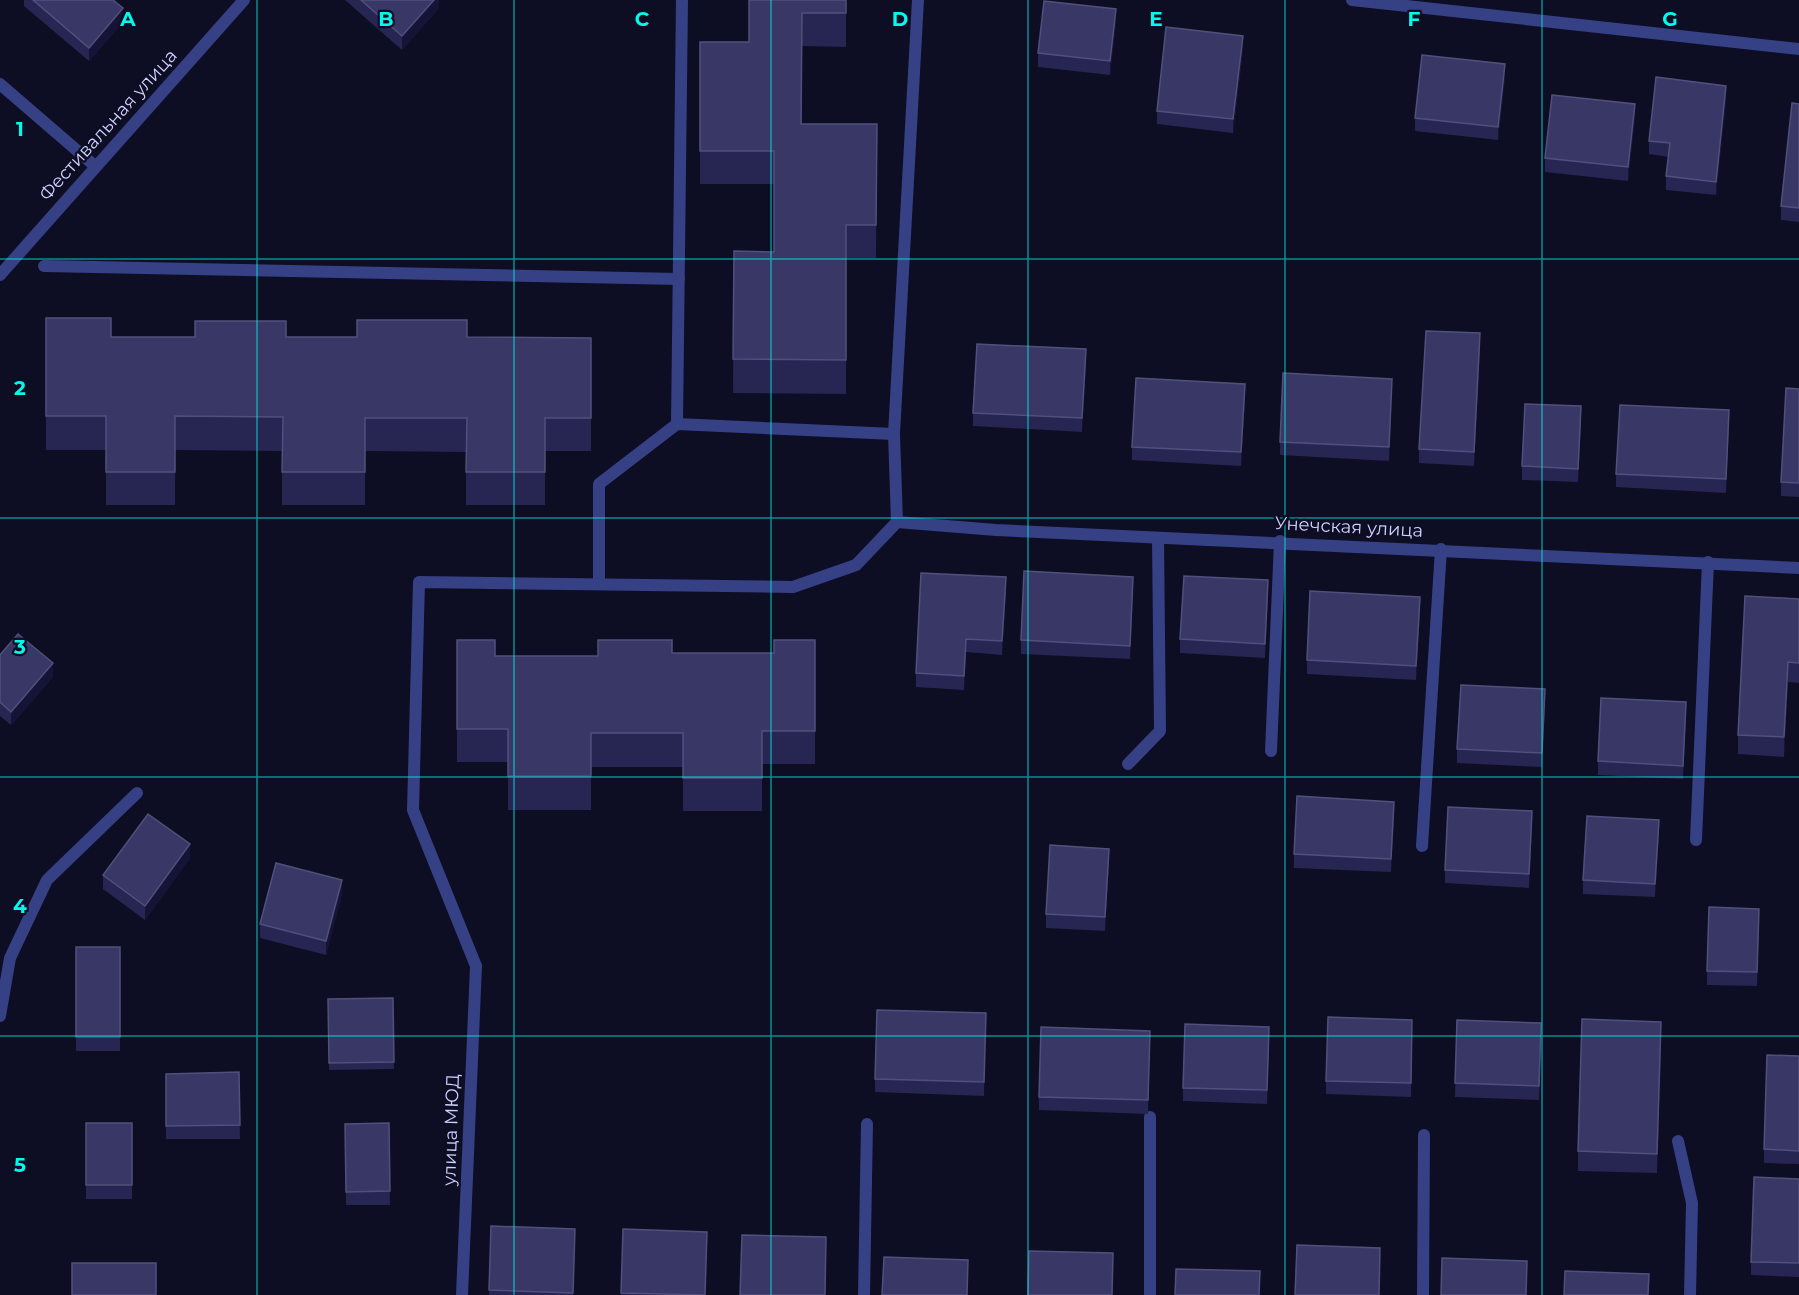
<svg xmlns="http://www.w3.org/2000/svg" width="1799" height="1295" font-family="Montserrat,sans-serif">
<style>
.lines{fill:none;stroke-linecap:round;stroke-linejoin:round}
.lane{stroke:#364084;stroke-width:12}
.street{stroke:#364084;stroke-width:12}
.wall{fill:#272552}
.shaded-wall{fill:#151437}
.building{fill:#393765;stroke:#50507d;stroke-width:1.5}
.grid{fill:none;stroke:#00faeb;stroke-width:1.5;stroke-opacity:0.55}
.labels{text-anchor:middle;dominant-baseline:central;stroke-width:4.5;stroke-linejoin:round;paint-order:stroke}
.street-label{font-size:18px;fill:#cfd1ff;stroke:#0d0d23}
.grid-label{font-size:20px;text-anchor:middle;font-weight:bold;fill:#00faeb;stroke:#0d0d23;stroke-width:4.5;stroke-linejoin:round;paint-order:stroke}
</style>
<rect width="100%" height="100%" fill="#0d0d23"/>
<g class="lines">
<g class="lane">
<polyline points="44,266 679,279"/>
<polyline points="677,424 682,0"/>
<polyline points="599,584 599,484 677,424 894,434 918,0"/>
<polyline points="1271,751 1280,541"/>
<polyline points="1128,764 1160,731 1158,538"/>
<polyline points="1696,840 1708,562"/>
<polyline points="1422,846 1441,549"/>
<polyline points="476,966 413,810 419,582 793,587 856,565 897,522 894,434"/>
<polyline points="1678,1141 1692,1203 1690,1295"/>
<polyline points="864,1295 867,1124"/>
<polyline points="1150,1295 1150,1117"/>
<polyline points="1423,1295 1424,1135"/>
</g>
<g class="street">
<polyline points="1352,0 1799,49"/>
<polyline points="0,84 95,166"/>
<polyline points="0,275 244,0"/>
<polyline points="897,522 996,530 1799,568"/>
<polyline points="0,1016 10,958 47,880 137,793"/>
<polyline points="462,1295 476,966"/>
</g>
</g>
<g class="wall">
<polygon points="24,0 113,0 123,22 89,61 24,6"/>
<polygon points="345,0 439,0 439,8 402,50"/>
<polygon points="749,0 846,0 846,47 802,46 802,124 877,124 876,258 846,258 846,394 733,393 734,251 774,252 774,184 700,184 700,42 749,42"/>
<polygon points="1116,23 1110,75 1038,67 1038,53"/>
<polygon points="1243,50 1233,133 1157,124 1157,111"/>
<polygon points="1505,77 1498,140 1415,131 1415,118"/>
<polygon points="1726,100 1716,195 1666,190 1666,176 1669,157 1649,154 1649,141"/>
<polygon points="1799,104 1799,222 1781,220 1781,206"/>
<polygon points="1635,118 1628,181 1545,172 1545,158"/>
<polygon points="46,318 111,337 591,338 591,451 545,451 545,505 466,505 466,452 365,451 365,505 282,505 282,451 175,450 175,505 106,505 106,450 46,450"/>
<polygon points="1480,347 1474,466 1419,463 1419,449"/>
<polygon points="1086,363 1082,432 973,426 973,413"/>
<polygon points="1799,389 1799,497 1781,496 1781,482"/>
<polygon points="1392,392 1389,461 1280,455 1280,442"/>
<polygon points="1245,398 1241,466 1132,460 1132,447"/>
<polygon points="1581,420 1578,482 1522,480 1522,466"/>
<polygon points="1729,424 1726,493 1616,487 1616,474"/>
<polygon points="1006,591 1002,655 966,652 964,690 916,687 916,673"/>
<polygon points="1133,591 1130,659 1021,654 1021,640"/>
<polygon points="1268,594 1265,658 1180,653 1180,639"/>
<polygon points="1799,599 1799,683 1788,682 1784,757 1738,754 1738,735"/>
<polygon points="1420,611 1416,680 1307,674 1307,660"/>
<polygon points="457,640 495,656 598,656 672,653 774,653 815,640 815,764 762,764 762,811 683,811 683,767 591,767 591,810 508,810 508,762 457,762"/>
<polygon points="0,655 53,677 11,725 0,716"/>
<polygon points="1545,703 1542,767 1457,763 1457,749"/>
<polygon points="1686,716 1683,779 1598,775 1598,761"/>
<polygon points="1394,815 1391,872 1294,868 1294,854"/>
<polygon points="1532,825 1529,888 1445,883 1445,870"/>
<polygon points="1659,834 1655,897 1583,894 1583,880"/>
<polygon points="190,858 145,920 103,889 103,875"/>
<polygon points="1109,863 1105,931 1046,928 1046,914"/>
<polygon points="342,894 326,955 260,938 260,924"/>
<polygon points="1759,922 1757,986 1707,985 1707,971"/>
<rect x="76" y="947" width="44" height="104"/>
<polygon points="393,998 394,1069 329,1070 328,999"/>
<polygon points="986,1013 984,1096 875,1092 875,1079"/>
<polygon points="1457,1020 1541,1037 1539,1100 1455,1097"/>
<polygon points="1150,1031 1148,1114 1039,1110 1039,1097"/>
<polygon points="1412,1034 1411,1097 1326,1094 1326,1081"/>
<polygon points="1269,1041 1267,1104 1183,1101 1183,1088"/>
<polygon points="1661,1042 1657,1173 1578,1171 1578,1151"/>
<polygon points="1799,1056 1799,1164 1764,1163 1764,1149"/>
<polygon points="239,1072 240,1139 166,1139 166,1074"/>
<rect x="86" y="1123" width="46" height="76"/>
<polygon points="389,1123 390,1205 346,1205 345,1124"/>
<polygon points="1799,1179 1799,1277 1751,1275 1751,1262"/>
<polygon points="491,1226 575,1243 573,1295 489,1295"/>
<polygon points="623,1229 706,1295 621,1295"/>
</g>
<g class="shaded-wall">
<polygon points="434,0 439,0 439,8 402,50 402,36"/>
<polygon points="123,8 123,22 89,61 89,48"/>
<polygon points="1116,9 1116,23 1110,75 1110,61"/>
<polygon points="1243,36 1243,50 1233,133 1233,119"/>
<polygon points="1505,64 1505,77 1498,140 1498,127"/>
<polygon points="1726,86 1726,100 1716,195 1716,182"/>
<polygon points="1635,104 1635,118 1628,181 1628,167"/>
<polygon points="1480,333 1480,347 1474,466 1474,452"/>
<polygon points="1086,349 1086,363 1082,432 1082,418"/>
<polygon points="1392,379 1392,392 1389,461 1389,447"/>
<polygon points="1245,384 1245,398 1241,466 1241,452"/>
<polygon points="1581,406 1581,420 1578,482 1578,469"/>
<polygon points="1729,410 1729,424 1726,493 1726,479"/>
<polygon points="1006,577 1006,591 1002,655 1002,641"/>
<polygon points="1133,577 1133,591 1130,659 1130,646"/>
<polygon points="1268,580 1268,594 1265,658 1265,644"/>
<polygon points="1420,597 1420,611 1416,680 1416,666"/>
<polygon points="966,639 966,652 964,690 964,676"/>
<polygon points="1788,662 1788,682 1784,757 1784,737"/>
<polygon points="53,663 53,677 11,725 11,712"/>
<polygon points="1545,689 1545,703 1542,767 1542,753"/>
<polygon points="1686,702 1686,716 1683,779 1683,766"/>
<polygon points="1394,802 1394,815 1391,872 1391,859"/>
<polygon points="1532,811 1532,825 1529,888 1529,874"/>
<polygon points="1659,820 1659,834 1655,897 1655,884"/>
<polygon points="190,844 190,858 145,920 145,906"/>
<polygon points="1109,849 1109,863 1105,931 1105,917"/>
<polygon points="342,880 342,894 326,955 326,941"/>
<polygon points="1661,1022 1661,1042 1657,1173 1657,1154"/>
</g>
<g class="building">
<polygon points="33,0 113,0 123,8 89,48"/>
<polygon points="361,0 434,0 402,36"/>
<polygon points="749,0 846,0 846,13 802,13 801,124 877,124 876,225 846,225 846,360 733,359 734,251 774,252 774,151 700,151 700,42 749,42"/>
<polygon points="1044,1 1116,9 1110,61 1038,53"/>
<polygon points="1166,27 1243,36 1233,119 1157,111"/>
<polygon points="1422,55 1505,64 1498,127 1415,118"/>
<polygon points="1656,77 1726,86 1716,182 1666,176 1670,143 1649,141"/>
<polygon points="1552,95 1635,104 1628,167 1545,158"/>
<polygon points="1792,103 1799,104 1799,208 1781,206"/>
<polygon points="46,318 111,318 111,337 195,337 195,321 286,321 286,337 357,337 357,320 467,320 467,337 591,338 591,418 545,418 545,472 466,472 467,418 365,418 365,472 282,472 283,417 175,416 175,472 106,472 106,416 46,416"/>
<polygon points="1426,331 1480,333 1474,452 1419,449"/>
<polygon points="977,344 1086,349 1082,418 973,413"/>
<polygon points="1283,373 1392,379 1389,447 1280,442"/>
<polygon points="1136,378 1245,384 1241,452 1132,447"/>
<polygon points="1786,388 1799,389 1799,483 1781,482"/>
<polygon points="1525,404 1581,406 1578,469 1522,466"/>
<polygon points="1620,405 1729,410 1726,479 1616,474"/>
<polygon points="1024,571 1133,577 1130,646 1021,640"/>
<polygon points="921,573 1006,577 1002,641 966,639 964,676 916,673"/>
<polygon points="1184,576 1268,580 1265,644 1180,639"/>
<polygon points="1310,591 1420,597 1416,666 1307,660"/>
<polygon points="1745,596 1799,599 1799,663 1788,662 1784,737 1738,735"/>
<polygon points="18,634 53,663 11,712 0,702 0,655"/>
<polygon points="457,640 495,640 495,656 598,656 598,640 672,640 672,653 774,653 774,640 815,640 815,731 762,731 762,778 683,778 683,733 591,733 591,776 508,776 508,729 457,729"/>
<polygon points="1461,685 1545,689 1542,753 1457,749"/>
<polygon points="1601,698 1686,702 1683,766 1598,761"/>
<polygon points="1297,796 1394,802 1391,859 1294,854"/>
<polygon points="1448,807 1532,811 1529,874 1445,870"/>
<polygon points="148,814 190,844 145,906 103,875"/>
<polygon points="1587,816 1659,820 1655,884 1583,880"/>
<polygon points="1050,845 1109,849 1105,917 1046,914"/>
<polygon points="276,863 342,880 326,941 260,924"/>
<polygon points="1709,907 1759,909 1757,972 1707,971"/>
<rect x="76" y="947" width="44" height="90"/>
<polygon points="393,998 394,1062 329,1063 328,999"/>
<polygon points="877,1010 986,1013 984,1082 875,1079"/>
<polygon points="1328,1017 1412,1020 1411,1083 1326,1081"/>
<polygon points="1582,1019 1661,1022 1657,1154 1578,1151"/>
<polygon points="1457,1020 1541,1023 1539,1086 1455,1083"/>
<polygon points="1185,1024 1269,1027 1267,1090 1183,1088"/>
<polygon points="1041,1027 1150,1031 1148,1100 1039,1097"/>
<polygon points="1767,1055 1799,1056 1799,1151 1764,1149"/>
<polygon points="239,1072 240,1125 166,1126 166,1074"/>
<rect x="86" y="1123" width="46" height="62"/>
<polygon points="389,1123 390,1191 346,1192 345,1124"/>
<polygon points="1754,1177 1799,1179 1799,1263 1751,1262"/>
<polygon points="491,1226 575,1229 573,1293 489,1290"/>
<polygon points="623,1229 707,1232 705,1295 621,1293"/>
<polygon points="742,1235 826,1237 825,1295 740,1295"/>
<polygon points="1297,1245 1380,1248 1379,1295 1295,1295"/>
<polygon points="1029,1251 1113,1253 1112,1295 1028,1295"/>
<polygon points="884,1257 968,1260 967,1295 882,1295"/>
<polygon points="1442,1258 1527,1261 1526,1295 1441,1295"/>
<rect x="72" y="1263" width="84" height="32"/>
<polygon points="1176,1269 1260,1271 1259,1295 1175,1295"/>
<polygon points="1565,1271 1649,1274 1648,1295 1564,1295"/>
</g>
<path class="grid" d="M257,0V1295M514,0V1295M771,0V1295M1028,0V1295M1285,0V1295M1542,0V1295M0,259H1799M0,518H1799M0,777H1799M0,1036H1799"/>
<g class="labels">
<g class="street-label">
<text transform="translate(108 125) rotate(-48)">Фестивальная улица</text>
<text transform="translate(1349 527) rotate(3)">Унечская улица</text>
<text transform="translate(451 1130) rotate(-88)">улица МЮД</text>
</g>
</g>
<g class="grid-label">
<text x="128" y="26">A</text>
<text x="386" y="26">B</text>
<text x="642" y="26">C</text>
<text x="900" y="26">D</text>
<text x="1156" y="26">E</text>
<text x="1414" y="26">F</text>
<text x="1670" y="26">G</text>
<text x="20" y="136">1</text>
<text x="20" y="395">2</text>
<text x="20" y="654">3</text>
<text x="20" y="913">4</text>
<text x="20" y="1172">5</text>
</g>
</svg>
